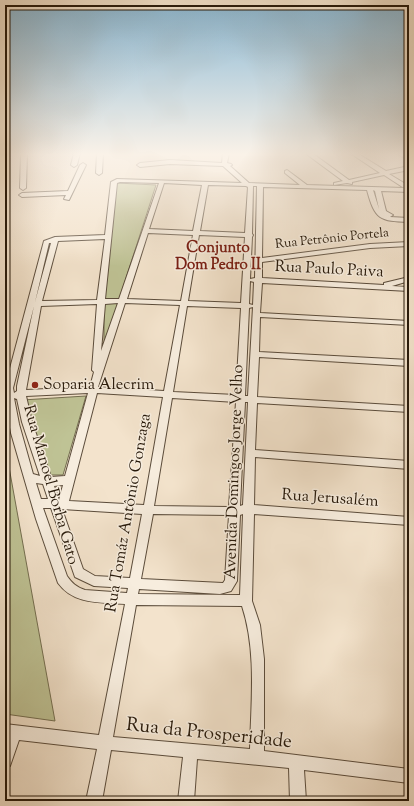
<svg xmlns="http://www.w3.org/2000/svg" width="414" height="806" font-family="'Sorts Mill Goudy',serif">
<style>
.green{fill:#bfc395;stroke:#746e50}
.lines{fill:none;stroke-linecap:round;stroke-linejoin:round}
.minor-casing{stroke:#5b4c3b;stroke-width:2}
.minor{fill:#f7edde;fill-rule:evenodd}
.poi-dot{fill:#8f2418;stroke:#f7edde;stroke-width:1.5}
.labels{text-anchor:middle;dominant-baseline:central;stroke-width:3;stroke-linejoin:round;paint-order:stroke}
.far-street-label{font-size:13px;fill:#281a0b;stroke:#f7edde}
.far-quarter-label{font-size:15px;font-weight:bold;fill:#7a1f14;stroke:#f7edde}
.street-label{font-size:16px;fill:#281a0b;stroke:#f7edde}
.poi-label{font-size:16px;fill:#281a0b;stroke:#f7edde;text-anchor:start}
.near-street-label{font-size:19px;fill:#281a0b;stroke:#f7edde}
</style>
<rect width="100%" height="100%" fill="#f3e3cc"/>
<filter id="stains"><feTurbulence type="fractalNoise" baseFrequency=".005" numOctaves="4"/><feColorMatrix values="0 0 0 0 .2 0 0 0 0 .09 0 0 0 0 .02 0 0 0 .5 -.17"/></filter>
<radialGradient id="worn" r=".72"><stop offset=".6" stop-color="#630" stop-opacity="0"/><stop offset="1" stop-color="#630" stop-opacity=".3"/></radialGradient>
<g class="green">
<polygon points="117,183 156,185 119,300 104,356 104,302"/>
<polygon points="86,396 63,475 46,475 22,400"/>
<polygon points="5,445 55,721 5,714"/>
</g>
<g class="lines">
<g class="minor-casing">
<g id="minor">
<polygon points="21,153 27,153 26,188 23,190 20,188"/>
<polygon points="74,153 80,153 77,165 74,167 71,165"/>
<polygon points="97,153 103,153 102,173 99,175 96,173"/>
<path d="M223,153H229L227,163L231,164L232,165L230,166L249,183L300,185L285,173V171L287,170L307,185L404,188L384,175L352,182V184L347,183L334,185V183L343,181L305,153H312L349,180L380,173L350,153H357L386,171L409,166V170L389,174L409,186V192L381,191L386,211L393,215L390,217L409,218V222C380,221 375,220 367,190L263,187L262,258L370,244L409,242V246L370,248L262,262V278L384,285V283L409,277V281L392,286L409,287V291L262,283L260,313L409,321V325L260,317L259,352L409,360V366L259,357L257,397L409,406V412L257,403L255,450L409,461V469L255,457L254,505L409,517V525L254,514L252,601L260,625L264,659V751L409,769V783L304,770L306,801H290L289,768L197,759L194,801H178L183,757L111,750L102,801H86L97,749L19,740L10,766L5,768V724L99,735L125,604C100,602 74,605 58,583L36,519L11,433L6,406L5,387L44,241L55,237L105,235L111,182L117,179L242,183L223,166L170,164L140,167L137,165L140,163L170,160L222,163ZM120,182L159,183L119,299H105L117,183ZM164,183L202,185L193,231L149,229ZM208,185L246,186L248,187L245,233L200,231ZM253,186H257L255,278L250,279L252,237L253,235L252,234ZM373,190L375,191L379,209ZM148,233L193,235L181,301L127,299ZM199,235L245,237L241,303L188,301ZM105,239L97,300L42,301L58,241ZM49,243H51L35,302ZM250,281L254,282L253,305L249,304ZM118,303L101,351L105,304ZM125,303L180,305L164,391L98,387ZM97,304L92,370L94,372L90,387L26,390L41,306ZM34,306L17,386V391L14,393L13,388ZM187,306L241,308L236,395L173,392ZM253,307L248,396H245L249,308ZM88,393L65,476L51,477L32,422L26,396ZM97,393L163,397L144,505L69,501ZM14,398L17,399L22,422L40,476L33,474L19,424ZM172,398L236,402L229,507L154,506ZM245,402H248L243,505L240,506ZM36,483L43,484L48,499H41ZM63,485L59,500L54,486ZM43,508H51L75,577L94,586L128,588L127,593L85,590C76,587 72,583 67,576ZM62,509L142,514L130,578L95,576L83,569ZM153,514L229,515L225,580L223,583L141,579ZM243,514L240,595L138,594L139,589L220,594L231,591L237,581L240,515ZM136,605L242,606C257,652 251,702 250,749L113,737Z"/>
<polygon points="396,153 403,153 409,157 409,161"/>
<polygon points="83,163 86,165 69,200 64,199 66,195 22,197 19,195 22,193 68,191 80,165"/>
</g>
</g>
<use href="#minor" class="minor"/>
</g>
<linearGradient id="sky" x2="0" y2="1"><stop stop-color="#89b8d5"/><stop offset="0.58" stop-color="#faf2e8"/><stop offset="1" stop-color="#faf2e8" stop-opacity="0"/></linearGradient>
<rect width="414" height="266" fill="url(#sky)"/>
<circle class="poi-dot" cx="35" cy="385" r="4"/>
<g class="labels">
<g class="far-street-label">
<text transform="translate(332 239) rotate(-6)">Rua Petrônio Portela</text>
</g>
<g class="far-quarter-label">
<text x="218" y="248">Conjunto<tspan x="218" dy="17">Dom Pedro II</tspan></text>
</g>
<g class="street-label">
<text transform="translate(329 270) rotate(3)">Rua Paulo Paiva</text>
<text transform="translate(235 472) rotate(-88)">Avenida Domingos Jorge Velho</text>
<text transform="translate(50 485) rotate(74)">Rua Manoel Borba Gato</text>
<text transform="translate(330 499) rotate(4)">Rua Jerusalém</text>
<text transform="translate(129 513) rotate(-80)">Rua Tomáz Antônio Gonzaga</text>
</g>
<g class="poi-label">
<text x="43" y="385">Soparia Alecrim</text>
</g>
<g class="near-street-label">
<text transform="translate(209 734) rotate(6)">Rua da Prosperidade</text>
</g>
</g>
<rect width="414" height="806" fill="none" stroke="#f3e3cc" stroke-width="20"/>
<rect x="6" y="6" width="402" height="794" fill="none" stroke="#281a0b" stroke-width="2"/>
<rect x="10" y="10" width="394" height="786" fill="none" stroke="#281a0b"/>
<rect width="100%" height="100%" filter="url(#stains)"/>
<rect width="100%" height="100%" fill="url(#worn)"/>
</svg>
